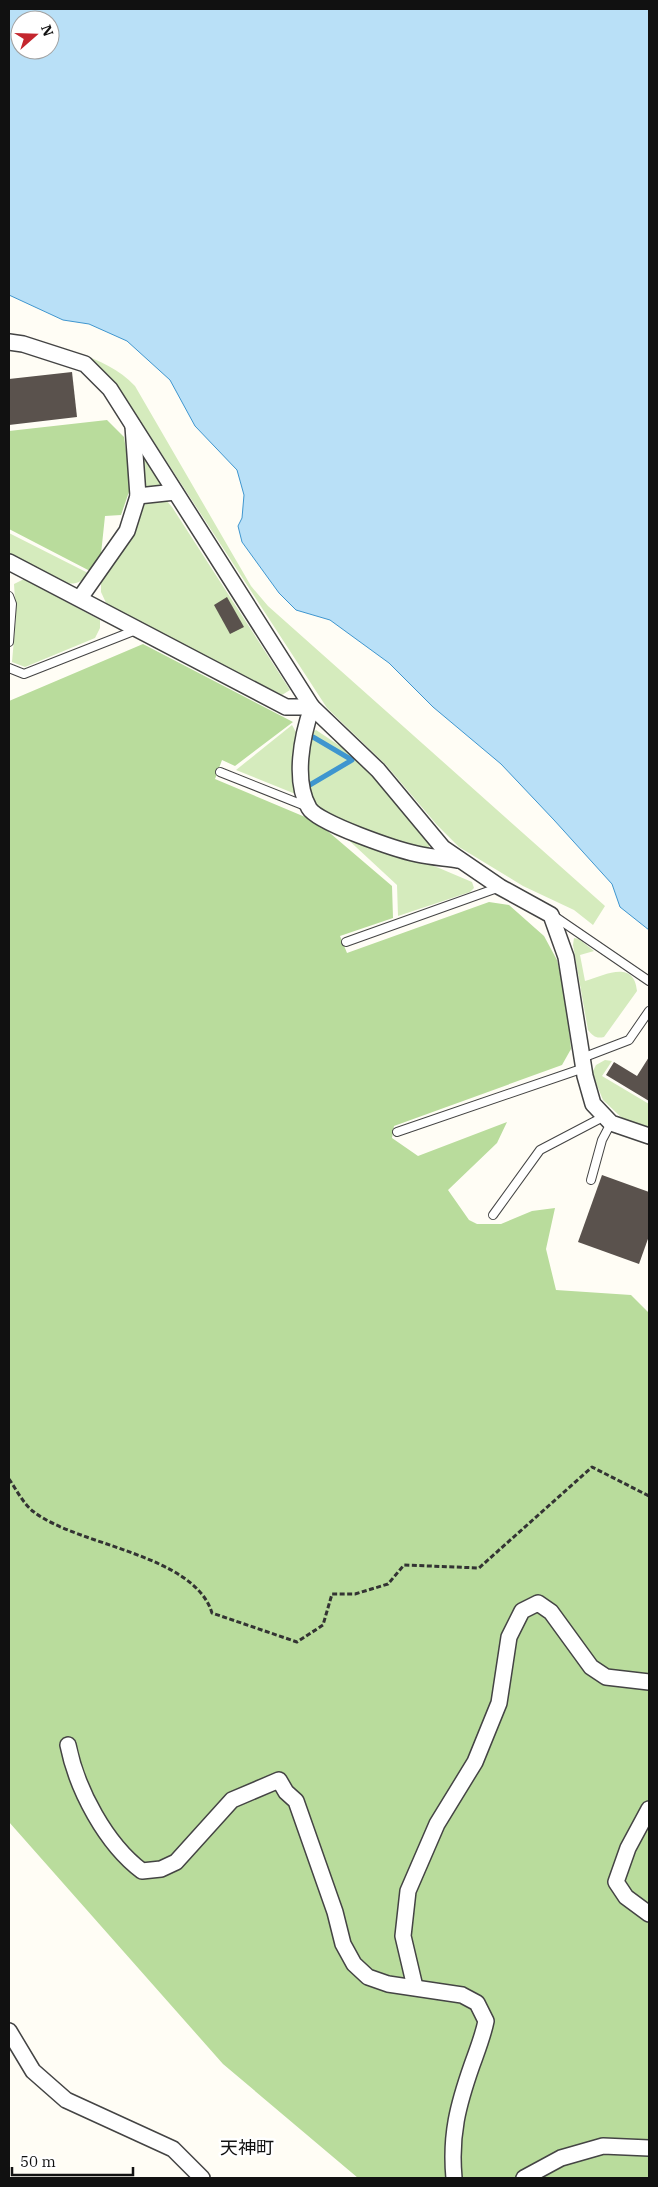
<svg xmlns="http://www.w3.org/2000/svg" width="658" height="2187" font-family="'IBM Plex Serif','Noto Sans JP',serif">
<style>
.green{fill:#d5ebbd}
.forest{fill:#b9dc9c}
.water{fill:#b9e0f7;stroke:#3f96cf;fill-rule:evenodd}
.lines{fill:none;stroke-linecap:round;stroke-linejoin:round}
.stream{stroke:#3f96cf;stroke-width:5}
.building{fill:#5a524d}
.service-casing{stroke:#444;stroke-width:10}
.minor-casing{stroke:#444;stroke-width:18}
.path{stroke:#333;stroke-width:3;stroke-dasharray:5 2.5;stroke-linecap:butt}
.service{stroke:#fff;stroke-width:8}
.minor{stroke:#fff;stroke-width:15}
.labels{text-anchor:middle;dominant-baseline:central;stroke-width:5;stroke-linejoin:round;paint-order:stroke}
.quarter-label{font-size:18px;fill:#111;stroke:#fff}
</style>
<rect width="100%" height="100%" fill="#fffdf5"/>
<g class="green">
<path d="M79,353C100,361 119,369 135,386L251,586L268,606L605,906L593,925L574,910L523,886L459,847L437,825L386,765L327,708L128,402L109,376Z"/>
<polygon points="143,454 160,481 160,486 146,490 143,487 139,456"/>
<polygon points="165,499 172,507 290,690 282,695 107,605 101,592 101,583 135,533 137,520 143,505"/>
<path d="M9,533L88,573C83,582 75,585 65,583C52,580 22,561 9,554Z"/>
<polygon points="24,579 100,620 100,628 95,638 25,667 12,662 16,616 14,584"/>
<polygon points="292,725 297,734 298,795 236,770"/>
<path d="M316,730L355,756L429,840V847L419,851C396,843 317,821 309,799C305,789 306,747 307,737Z"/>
<polygon points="342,834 439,868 472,882 474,888 470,892 398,916 397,885"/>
<path d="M574,938L579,939L594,951L580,955L585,981C605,975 634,959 637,991L604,1037C596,1039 593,1036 588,1030L573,945Z"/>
<polygon points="605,1060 612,1061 602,1076 649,1104 649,1127 622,1118 603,1100 592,1073 596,1065"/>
</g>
<g class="forest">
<polygon points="107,420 124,437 130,476 130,489 121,515 105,516 101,554 90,571 9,529 9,431"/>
<polygon points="143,644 293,722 235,766 222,760 215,779 317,822 392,886 393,918 340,936 347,953 489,902 509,905 544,936 557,960 566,997 571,1049 562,1065 394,1126 392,1138 418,1156 507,1122 497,1143 448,1190 469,1220 477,1224 501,1224 532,1211 555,1208 546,1249 556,1290 631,1295 649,1313 649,2178 358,2178 223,2064 9,1822 9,701"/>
</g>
<path class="water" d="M9,9H649V930L620,907L612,884L554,820L501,764L433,707L389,663L330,620L296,610L279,593L242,542L238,526L242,518L244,495L237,470L195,426L170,380L127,341L89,324L63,320L9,295ZM20,20H50V50H20Z"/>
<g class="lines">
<polyline class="stream" points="308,786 352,760 313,737"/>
</g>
<g class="building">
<polygon points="72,372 77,417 9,425 9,379"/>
<polygon points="227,597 244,627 230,634 214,605"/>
<polygon points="649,1057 649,1101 606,1075 614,1062 637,1076"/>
<polygon points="602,1175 649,1192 649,1236 639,1264 578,1242"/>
</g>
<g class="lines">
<g class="service-casing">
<g id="service">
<polyline points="9,596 12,604 9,642"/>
<polyline points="9,668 24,674 136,630"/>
<polyline points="220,772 308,807"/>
<polyline points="554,916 649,981"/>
<polyline points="346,942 500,887"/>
<polyline points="582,1058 629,1040 649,1011"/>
<polyline points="397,1132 584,1068"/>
<polyline points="591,1180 602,1140 611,1123"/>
<polyline points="493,1215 540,1150 605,1116"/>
</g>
</g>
<g class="minor-casing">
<g id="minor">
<path d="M9,342L23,344L85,364L110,389L312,707C302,736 293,780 309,808C317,823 398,850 417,854C430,857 445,858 458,860"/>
<polyline points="138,496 175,492"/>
<polyline points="9,562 286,707 312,707 378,770 443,848 500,887 551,915 566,957 585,1076 593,1104 611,1123 649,1136"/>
<polyline points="80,598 127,531 138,496 133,426"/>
<path d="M68,1745C77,1790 106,1844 142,1871L161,1869L176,1862L232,1800L279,1780L286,1792L296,1801L335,1912L343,1944L354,1964L368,1977L388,1984L462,1995L477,2003L486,2021C483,2036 477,2051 472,2065C458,2105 450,2135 454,2178"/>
<polyline points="649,1809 628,1848 616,1882 626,1897 649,1914"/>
<polyline points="415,1987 403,1936 408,1891 437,1824 475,1762 499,1703 509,1637 522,1611 538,1603 551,1612 591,1667 606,1677 649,1682"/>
<polyline points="9,2031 33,2071 66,2100 173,2149 202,2178"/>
<polyline points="524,2178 561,2158 603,2146 649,2148"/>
</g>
</g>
<path class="path" d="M9,1479C16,1489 24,1505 34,1512C78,1546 194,1554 212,1613L297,1642L323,1625L332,1594H355L388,1584L404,1565L479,1568L592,1467L649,1496"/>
<use href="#service" class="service"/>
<use href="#minor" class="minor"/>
</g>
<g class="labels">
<g class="quarter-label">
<text x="247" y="2147">天神町</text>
</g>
</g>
<rect width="658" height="2187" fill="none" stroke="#111111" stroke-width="20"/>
<g transform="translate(35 35) rotate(70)"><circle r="24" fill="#ffffff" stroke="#a0a0a0"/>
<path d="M0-4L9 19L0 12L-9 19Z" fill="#c4262e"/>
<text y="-8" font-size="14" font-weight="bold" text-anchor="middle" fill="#111111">N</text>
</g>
<path d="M12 2167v8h121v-8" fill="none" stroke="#111111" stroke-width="2.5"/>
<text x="20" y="2167" font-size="15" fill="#111111" stroke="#ffffff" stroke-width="4" paint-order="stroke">50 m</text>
</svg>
